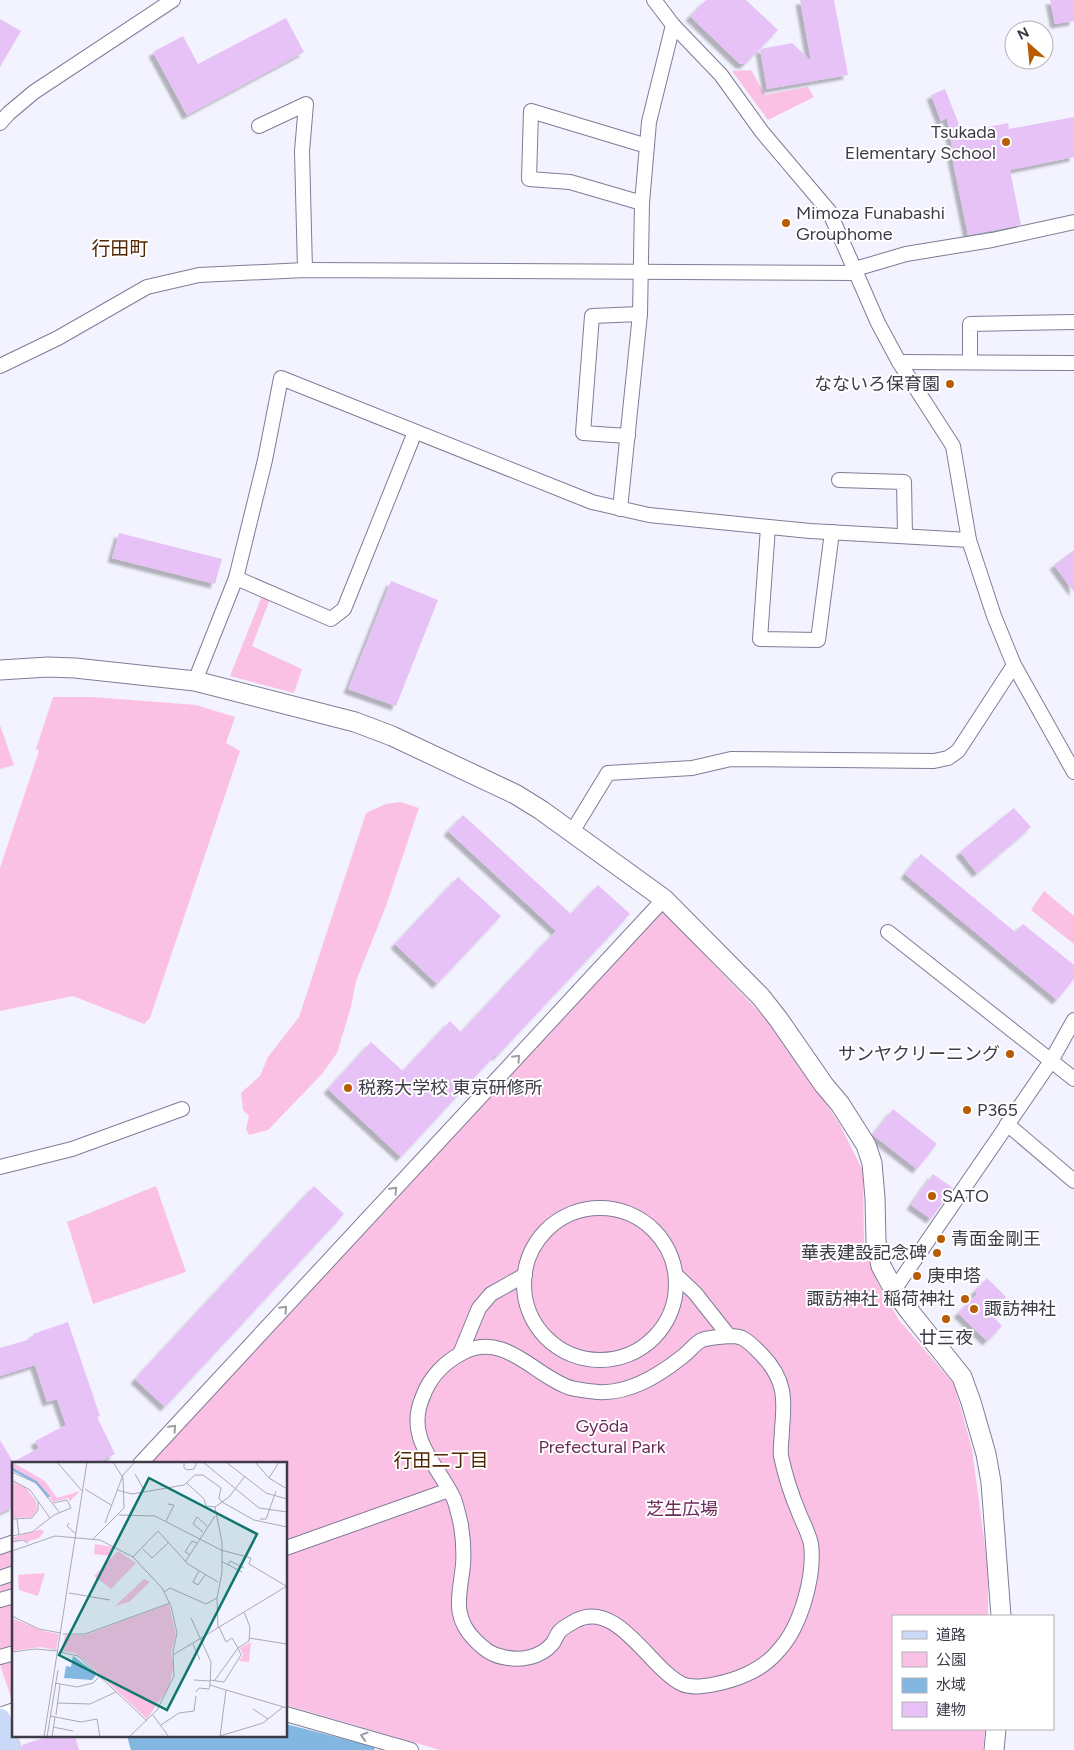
<svg xmlns="http://www.w3.org/2000/svg" width="1074" height="1750" font-family="Figtree,'Noto Sans JP',sans-serif">
<style>
.green{fill:#fac1e5}
.water{fill:#81b7e1}
.building{fill:#e7c2f7;filter:url(#shadow)}
.lines{fill:none;stroke-linecap:round;stroke-linejoin:round}
.street-casing{stroke:#7f7c98;stroke-width:16}
.secondary-casing{stroke:#7f7c98;stroke-width:21}
.primary-casing{stroke:#d4d4d7;stroke-width:24}
.street{stroke:#fff;stroke-width:14}
.secondary{stroke:#fff;stroke-width:19}
.primary{stroke:#cbd9f9;stroke-width:21}
.oneway{stroke:#9e9da4}
.poi-dot{fill:#b85c02;stroke:#fff;stroke-width:2}
.labels{text-anchor:middle;dominant-baseline:central;stroke-width:4;stroke-linejoin:round;paint-order:stroke}
.poi-label{font-size:18px;fill:#3d3b48;stroke:#fff;text-anchor:start}
.park-label{font-size:18px;fill:#6c2a59;stroke:#fff}
.neighbourhood-label{font-size:19px;fill:#522602;stroke:#fff}
.inset-river{fill:none;stroke:#81b7e1;stroke-width:2.5}
.inset-road{fill:none;stroke:#aaa9b6;stroke-width:1}
.view{fill:#0f766e;fill-opacity:0.15;stroke:#0f766e;stroke-width:2.5}
.inset-edge{fill:none;stroke:#3d3b48;stroke-width:2.5}
</style>
<defs>
<filter id="shadow"><feDropShadow dx="-4.5" dy="4.5" stdDeviation="1" flood-color="#0004"/></filter>
</defs>
<rect width="100%" height="100%" fill="#f3f2ff"/>
<g class="green">
<polygon points="751,70 765,95 808,87 814,97 768,120 732,71"/>
<polygon points="262,596 270,599 252,646 302,669 294,693 230,676"/>
<polygon points="53,697 92,697 196,705 235,717 226,743 240,751 150,1018 144,1024 73,996 0,1011 0,868 39,751 36,749"/>
<polygon points="0,725 14,765 0,769"/>
<polygon points="400,802 419,808 386,906 356,981 351,1007 337,1053 322,1074 268,1130 249,1135 246,1129 249,1116 243,1110 241,1093 260,1076 268,1057 299,1017 366,813 386,804"/>
<polygon points="1044,891 1074,916 1074,944 1031,910"/>
<polygon points="662,911 764,1017 803,1068 840,1125 863,1171 864,1245 878,1284 899,1320 954,1384 972,1449 988,1569 988,1616 893,1616 893,1729 985,1729 983,1750 440,1750 286,1705 286,1464 149,1464"/>
<polygon points="156,1186 186,1272 93,1304 67,1222"/>
<polygon points="14,1548 14,1706 0,1665 0,1552"/>
</g>
<polygon class="water" points="286,1724 375,1747 374,1750 131,1750 127,1736 286,1736"/>
<g class="building">
<polygon points="706,0 746,0 778,30 745,64 740,64 690,16"/>
<polygon points="800,0 834,0 848,75 767,89 760,49 792,43 811,61"/>
<polygon points="1050,0 1074,0 1074,21 1055,24"/>
<polygon points="286,18 304,52 187,115 153,52 183,36 198,64"/>
<polygon points="0,19 21,31 0,67"/>
<polygon points="945,89 962,132 1008,123 1009,129 1074,117 1074,157 1010,170 1021,225 968,235 951,152 953,152 947,118 941,121 931,95"/>
<polygon points="119,533 222,559 215,584 112,558"/>
<polygon points="1074,550 1074,592 1054,565"/>
<polygon points="391,581 438,600 396,706 348,689"/>
<polygon points="1014,808 1031,827 977,873 960,852"/>
<polygon points="463,815 571,914 598,885 630,914 497,1056 495,1055 401,1157 328,1089 371,1042 403,1071 450,1021 461,1032 556,931 448,831"/>
<polygon points="921,854 1015,932 1023,924 1074,965 1074,979 1057,1000 905,874"/>
<polygon points="458,877 501,916 437,984 395,944"/>
<polygon points="893,1109 937,1144 917,1169 873,1135"/>
<polygon points="933,1174 953,1188 931,1219 911,1205"/>
<polygon points="314,1186 344,1214 165,1407 135,1379"/>
<polygon points="987,1278 1006,1297 990,1313 1002,1326 987,1341 958,1313 977,1294 975,1291"/>
<polygon points="68,1322 100,1416 97,1417 115,1454 95,1464 14,1464 14,1506 0,1513 0,1440 13,1462 39,1448 35,1441 66,1425 57,1399 47,1402 35,1365 0,1376 0,1348 34,1338 33,1334"/>
<polygon points="49,1736 75,1736 79,1750 22,1750 22,1745"/>
</g>
<g class="lines">
<g class="street-casing">
<g id="street">
<polyline points="654,0 673,25 721,75 762,132 829,211 878,323 899,362 953,446 969,540 994,616 1014,665 1074,772"/>
<polyline points="0,123 9,113 34,92 173,0"/>
<polyline points="259,126 306,104 302,151 305,270"/>
<polyline points="642,203 570,182 529,179 531,111 647,146"/>
<polyline points="855,269 906,254 992,240 1074,222"/>
<polyline points="899,362 1074,363"/>
<polyline points="970,362 970,324 1074,322"/>
<polyline points="0,366 58,338 147,287 199,275 305,270 857,273"/>
<polyline points="628,436 583,433 592,316 640,314"/>
<polyline points="839,480 904,482 905,536"/>
<polyline points="620,509 640,314 642,203 649,122 673,25"/>
<polyline points="768,527 760,639 818,640 832,532"/>
<polyline points="236,578 331,619 344,609 415,432"/>
<polyline points="195,681 236,578 265,460 281,378 592,502 649,515 810,531 969,540"/>
<polyline points="572,832 608,773 692,768 731,759 934,761 948,758 958,751 1014,665"/>
<polyline points="888,932 1074,1079"/>
<polyline points="1007,1124 1074,1181"/>
<polyline points="0,1167 72,1149 182,1109"/>
<circle cx="600" cy="1284" r="76"/>
<polyline points="677,1276 695,1293 729,1336"/>
<polyline points="894,1290 1051,1061 1074,1020"/>
<path d="M729,1336C733,1336 738,1336 742,1338C749,1341 757,1350 762,1355C785,1379 785,1398 782,1429C782,1438 780,1447 781,1456C785,1475 791,1494 799,1513C803,1523 809,1534 811,1544C815,1576 801,1626 779,1650C771,1660 758,1669 747,1674C732,1681 697,1691 682,1684C650,1669 617,1598 575,1621C570,1624 562,1628 559,1632C556,1636 555,1641 552,1644C540,1658 520,1661 503,1657C491,1655 483,1648 475,1640C451,1616 460,1594 463,1565C464,1552 463,1538 461,1525C459,1517 457,1507 454,1499C438,1464 404,1439 423,1396C430,1377 445,1362 462,1353C505,1330 535,1377 571,1388C579,1390 589,1391 598,1392C629,1394 658,1376 682,1357C689,1352 695,1343 702,1340C710,1337 721,1337 729,1336Z"/>
<polyline points="460,1354 479,1308 491,1294 525,1275"/>
<polyline points="140,1464 664,899"/>
<polyline points="0,1547 14,1542"/>
<polyline points="286,1548 449,1490"/>
<polyline points="0,1578 14,1573"/>
<polyline points="0,1600 14,1596"/>
<polyline points="0,1657 14,1653"/>
<polyline points="286,1714 411,1750"/>
<polyline points="0,1715 14,1710"/>
</g>
</g>
<g class="secondary-casing">
<g id="secondary">
<polyline points="0,670 48,667 75,668 195,681 355,722 392,736 515,794 541,810 664,899 761,997 779,1020 824,1085 840,1104 866,1145 872,1163 875,1198 876,1241 881,1266 894,1290 910,1312 962,1377 971,1402 986,1454 991,1482 1001,1616"/>
<polyline points="994,1750 996,1729"/>
</g>
</g>
<g class="primary-casing">
<polyline id="primary" points="0,1719 10,1750"/>
</g>
<use href="#street" class="street"/>
<use href="#secondary" class="secondary"/>
<use href="#primary" class="primary"/>
</g>
<defs><path id="oneway-chevron" d="M-2-3.5L2.5 0L-2 3.5" fill="none" stroke-width="1.6" stroke-linecap="round" stroke-linejoin="round" transform="scale(1.25)"/></defs>
<g class="oneway">
<use href="#oneway-chevron" transform="translate(517 1058) rotate(-47)"/>
<use href="#oneway-chevron" transform="translate(394 1190) rotate(-47)"/>
<use href="#oneway-chevron" transform="translate(284 1309) rotate(-47)"/>
<use href="#oneway-chevron" transform="translate(173 1428) rotate(-47)"/>
<use href="#oneway-chevron" transform="translate(364 1736) rotate(-164)"/>
</g>
<g class="poi-dot">
<circle cx="1006" cy="142" r="5"/>
<circle cx="786" cy="223" r="5"/>
<circle cx="950" cy="384" r="5"/>
<circle cx="1010" cy="1054" r="5"/>
<circle cx="348" cy="1088" r="5"/>
<circle cx="967" cy="1110" r="5"/>
<circle cx="932" cy="1196" r="5"/>
<circle cx="941" cy="1239" r="5"/>
<circle cx="937" cy="1253" r="5"/>
<circle cx="917" cy="1276" r="5"/>
<circle cx="965" cy="1299" r="5"/>
<circle cx="974" cy="1309" r="5"/>
<circle cx="946" cy="1319" r="5"/>
</g>
<g class="labels">
<g class="poi-label">
<text x="996" y="132" text-anchor="end">Tsukada<tspan x="996" dy="21">Elementary School</tspan></text>
<text x="796" y="213">Mimoza Funabashi<tspan x="796" dy="21">Grouphome</tspan></text>
<text x="940" y="384" text-anchor="end">なないろ保育園</text>
<text x="1000" y="1054" text-anchor="end">サンヤクリーニング</text>
<text x="358" y="1088">税務大学校 東京研修所</text>
<text x="977" y="1110">P365</text>
<text x="942" y="1196">SATO</text>
<text x="951" y="1239">青面金剛王</text>
<text x="927" y="1253" text-anchor="end">華表建設記念碑</text>
<text x="927" y="1276">庚申塔</text>
<text x="955" y="1299" text-anchor="end">諏訪神社 稲荷神社</text>
<text x="984" y="1309">諏訪神社</text>
<text x="946" y="1338" text-anchor="middle">廿三夜</text>
</g>
<g class="park-label">
<text x="602" y="1426">Gyōda<tspan x="602" dy="21">Prefectural Park</tspan></text>
<text x="682" y="1509">芝生広場</text>
</g>
<g class="neighbourhood-label">
<text x="120" y="248">行田町</text>
<text x="441" y="1460">行田二丁目</text>
</g>
</g>
<g transform="translate(12 1462)">
<rect width="275" height="275" fill="#f3f2ff"/>
<path d="M0,0L33,19L45,36L68,29L58,39L56,36L41,40L25,19L0,7ZM0,19L13,25L24,39L25,48L20,55L0,56ZM29,67L32,70L27,76L15,80L11,77L0,79V76ZM83,82L100,85L99,94L82,92ZM106,89L124,101L99,127L82,114ZM33,111L26,134L7,128L6,113ZM132,117L138,120L117,140L103,144ZM157,142L164,173L159,191L162,205L156,226L135,257L73,199L63,191L50,189L53,173H73ZM0,156L31,169L47,172L44,188L28,185L0,189ZM239,180L237,200L227,199L231,193L228,186Z" fill="#fac1e5"/>
<path d="M61,194L85,212L80,218L52,216L54,204L59,205Z" fill="#81b7e1"/>
<path class="inset-river" d="M0,7L24,20L37,35"/>
<path class="inset-road" d="M45,0L70,29M172,0V6L175,8L182,7L185,0M191,0L247,46L275,50M214,0L254,31L275,37M243,0L257,16L275,27M0,10L24,21L48,51M123,12L132,28M257,16L267,0M0,18L18,28L38,56M175,21L192,37L194,44L203,45M73,27L99,43M105,28L120,32L172,23L183,13H191L209,26L207,36L210,40L242,58L275,65M107,53L143,54L209,88M0,57L20,56L26,48V40M5,57L7,73M248,57H254L264,29M154,59L162,43L156,42M57,61L55,64L64,72M93,61L111,13L123,0M191,70L181,62L185,55L195,64M0,74L20,70L42,53L59,46L55,38L41,41M81,77L112,46L111,16L101,0M0,80L11,78L16,81M131,87L140,96L156,81M209,88L239,96L237,102L274,124M0,89L43,74L88,78L121,95L150,126L159,144L165,171L161,190L162,214L145,248L117,275M178,93L173,90L180,79L185,81M121,95L146,69L176,102L206,120M209,99L230,110M173,100L203,54M216,103L218,99L232,106M187,109L181,120L186,123L193,113M152,130L158,126L194,142L205,136M57,131L98,138M0,154L27,167L49,171M179,156L199,200L198,223L214,228L208,275M206,166L205,136L210,110V80L203,45L217,35L233,14M51,172H73L158,141M237,176L275,182M181,182L188,198M0,190L23,187L46,189M48,190L66,194L135,259M161,193L275,124M182,218L198,219M198,218L212,220L229,193L226,186L237,179L238,165L232,150M203,218L226,186L220,176L214,180L207,165M43,221L65,225L81,221L88,214M214,228L275,246M184,230L187,226L197,227L198,223M46,241L78,242L104,230M241,247L256,257M44,253L48,222M141,253L157,275M38,254L69,260L85,257L88,275M149,263L167,251L182,249L184,234M41,265L61,269M208,274L251,261L271,245M32,275L75,0M35,275L46,208M40,275L43,255"/>
<path class="view" d="M137,16L245,72L155,248L47,193Z"/>
<rect width="275" height="275" class="inset-edge"/>
</g>
<rect x="892" y="1615" width="162" height="115" fill="#ffffff" stroke="#b1b1b6"/>
<rect x="902" y="1631" width="25" height="8" fill="#cbd9f9" stroke="#b1b1b6"/>
<text x="936" y="1640" font-size="15" fill="#3d3b48">道路</text>
<rect x="902" y="1652" width="25" height="15" fill="#fac1e5" stroke="#b1b1b6"/>
<text x="936" y="1665" font-size="15" fill="#3d3b48">公園</text>
<rect x="902" y="1678" width="25" height="15" fill="#81b7e1" stroke="#b1b1b6"/>
<text x="936" y="1690" font-size="15" fill="#3d3b48">水域</text>
<rect x="902" y="1702" width="25" height="15" fill="#e7c2f7" stroke="#b1b1b6"/>
<text x="936" y="1715" font-size="15" fill="#3d3b48">建物</text>
<g transform="translate(1029 45) rotate(333)"><circle r="24" fill="#ffffff" stroke="#b1b1b6"/>
<path d="M0-4L9 19L0 12L-9 19Z" fill="#b85c02"/>
<text y="-8" font-size="14" font-weight="bold" text-anchor="middle" fill="#3d3b48">N</text>
</g>
</svg>
